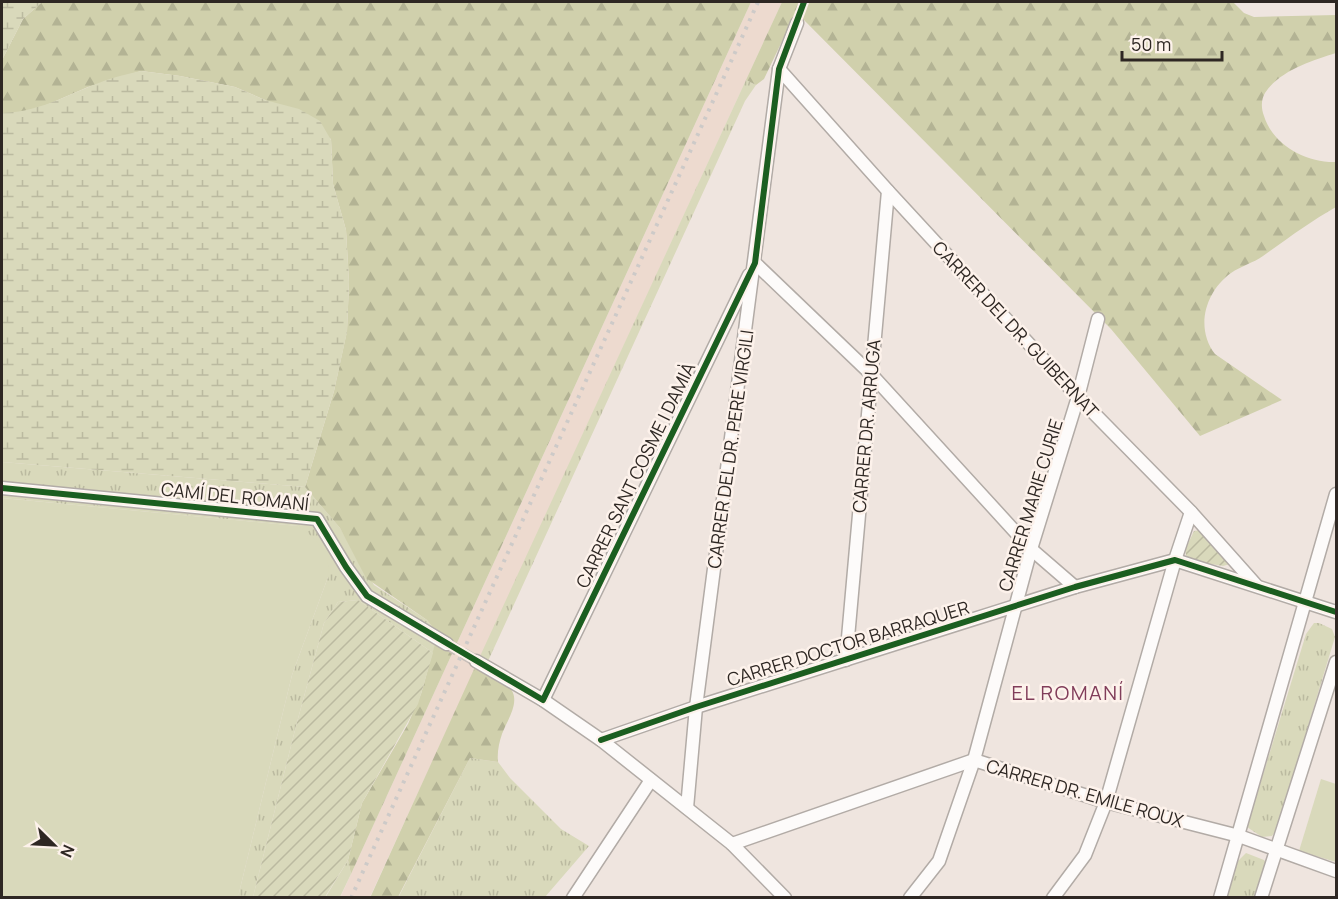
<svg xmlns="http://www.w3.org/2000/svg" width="1338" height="899" font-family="Manrope,sans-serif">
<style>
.built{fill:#eddacf}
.grass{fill:url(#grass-tufts)}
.forest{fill:url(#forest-firs)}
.wetland{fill:url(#wetland-marsh)}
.park{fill:#d9d9bb}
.garden{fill:url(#garden-furrows)}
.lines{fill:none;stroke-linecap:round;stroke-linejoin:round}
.street-tunnel{stroke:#c8bfb9;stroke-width:12;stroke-dasharray:12 6;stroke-linecap:butt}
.street-casing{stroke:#b2aba6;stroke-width:15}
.street{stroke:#fdfbfa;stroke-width:12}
.rail{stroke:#cdcac8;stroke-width:4;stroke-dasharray:3 6;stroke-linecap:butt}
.cycleway-casing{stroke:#fdf2eb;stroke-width:10}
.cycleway{stroke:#1b5e20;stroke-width:6}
.labels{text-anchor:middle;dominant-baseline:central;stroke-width:5;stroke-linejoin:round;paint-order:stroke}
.street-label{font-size:18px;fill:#2e2723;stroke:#fdf2eb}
.neighbourhood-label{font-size:20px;letter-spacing:1.5px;fill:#813d5a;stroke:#fdf2eb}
</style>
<defs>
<pattern id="grass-tufts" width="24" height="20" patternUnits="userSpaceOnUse" patternTransform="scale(1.5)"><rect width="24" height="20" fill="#d9d9bb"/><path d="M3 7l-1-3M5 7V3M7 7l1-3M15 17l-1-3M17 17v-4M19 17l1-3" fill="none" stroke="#bbbaa0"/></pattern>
<pattern id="forest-firs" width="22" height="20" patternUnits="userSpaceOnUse" patternTransform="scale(1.5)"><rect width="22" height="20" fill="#d0d0ac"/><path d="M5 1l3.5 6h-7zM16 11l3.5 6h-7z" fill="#b3b394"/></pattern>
<pattern id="wetland-marsh" width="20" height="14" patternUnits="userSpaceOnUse" patternTransform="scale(1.5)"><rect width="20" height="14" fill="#d9d9bb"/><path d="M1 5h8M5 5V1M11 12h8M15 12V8" fill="none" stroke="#bbbaa0"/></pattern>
<pattern id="garden-furrows" width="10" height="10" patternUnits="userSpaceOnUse" patternTransform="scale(1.5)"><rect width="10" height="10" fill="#d9d9bb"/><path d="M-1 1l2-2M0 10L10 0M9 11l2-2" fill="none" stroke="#bbbaa0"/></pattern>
</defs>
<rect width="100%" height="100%" fill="#efe5df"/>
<polygon class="built" points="751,2 782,2 370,897 340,898"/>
<g class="grass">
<polygon points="746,80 756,85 745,101 483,672 475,667"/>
<polygon points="2,462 305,487 340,528 374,585 427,620 434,629 436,640 433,653 358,600 338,602 324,623 296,726 253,897 238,897 292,675 328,577 298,526 2,498"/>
<polygon points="1314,623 1319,623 1332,629 1335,637 1277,829 1272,836 1262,837 1247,827 1306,634"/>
<polygon points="470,758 498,762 510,778 561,829 589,846 545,897 398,898"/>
<polygon points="1246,853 1264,860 1267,864 1259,897 1226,898 1238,861"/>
<polygon points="348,860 351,874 340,897 325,898"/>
</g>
<g class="forest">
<polygon points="42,2 751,2 351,874 348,860 362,803 408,724 421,694 436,640 434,629 427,620 366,578 340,528 305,487 334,391 347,331 349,282 346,230 333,184 331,139 265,100 235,87 180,76 141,71 88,87 42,107 19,113 2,113 2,60 23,19"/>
<path d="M782,2H1233L1244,13L1254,17L1336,15V53C1313,60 1279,71 1265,93C1261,100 1261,108 1264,116C1273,145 1306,163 1336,162V207C1311,221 1287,239 1263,256C1253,263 1241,266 1231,273C1205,292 1195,328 1215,354L1282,400L1200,436L1111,329L796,12L764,79L756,85L746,80Z"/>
<path d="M475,667C485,673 499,678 508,686C523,699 507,720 502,734C499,743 497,752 498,762L470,758L398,897L370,898Z"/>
</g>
<g class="wetland">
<polygon points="2,2 42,2 23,19 2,60"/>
<path d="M141,71L180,76L235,87L265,100L299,109L320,121L331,140L333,184L346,230L349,282L347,332L334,391L305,487L2,462V113C44,112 74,90 113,78C122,75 132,73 141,71Z"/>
</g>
<g class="park">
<path d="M2,498L298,526C316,538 332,554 328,577L292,675L238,897H2Z"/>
<polygon points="1321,779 1336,784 1336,862 1299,851"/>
</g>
<g class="garden">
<polygon points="1202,530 1230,564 1223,566 1187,560 1185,550 1194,531"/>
<polygon points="358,600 433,653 418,704 362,803 348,860 325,897 253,897 296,726 324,623 338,602"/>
</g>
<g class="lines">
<polyline class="street-tunnel" points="447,644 476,661"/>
<g class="street-casing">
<g id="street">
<polyline points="779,69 888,191 1078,397 1191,512 1256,585"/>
<polyline points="755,263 871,374 1031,549 1075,587"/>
<polyline points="2,488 317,519 346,567 367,596 447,644"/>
<polyline points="846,660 888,191"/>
<polyline points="476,661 543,700 601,740 732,844 785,898"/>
<polyline points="543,700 749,275"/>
<polyline points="601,740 696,707 1075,587 1175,560 1336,612"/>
<polyline points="687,808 696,707 779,69 797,23"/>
<polyline points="732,844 974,760 1106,802 1239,836 1336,871"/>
<polyline points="573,898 651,780"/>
<polyline points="910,898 939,861 974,760 1031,549 1078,397 1098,319"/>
<polyline points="1053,898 1085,855 1106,802 1175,560 1191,512"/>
<polyline points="1220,898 1336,494"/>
<polyline points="1261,898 1336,662"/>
</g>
</g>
<use href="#street" class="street"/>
<polyline class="rail" points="351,898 758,2"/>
<g class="cycleway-casing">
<g id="cycleway">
<polyline points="2,488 317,519 346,567 367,596 543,700 755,263 779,69 804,2"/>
<polyline points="601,740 696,707 1075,587 1175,560 1336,612"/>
</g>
</g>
<use href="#cycleway" class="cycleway"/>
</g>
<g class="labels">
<g class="street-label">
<text transform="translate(1016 329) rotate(47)">CARRER DEL DR. GUIBERNAT</text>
<text transform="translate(866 426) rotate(-85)">CARRER DR. ARRUGA</text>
<text transform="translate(730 449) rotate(-82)">CARRER DEL DR. PERE VIRGILI</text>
<text transform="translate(635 475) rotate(-64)">CARRER SANT COSME I DAMIÀ</text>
<text transform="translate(235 496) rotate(6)">CAMÍ DEL ROMANÍ</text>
<text transform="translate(1030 505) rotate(-73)">CARRER MARIE CURIE</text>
<text transform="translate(848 643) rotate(-17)">CARRER DOCTOR BARRAQUER</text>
<text transform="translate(1085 793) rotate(16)">CARRER DR. EMILE ROUX</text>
</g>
<g class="neighbourhood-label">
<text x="1068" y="692">EL ROMANÍ</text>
</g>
</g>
<rect width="1338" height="899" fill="none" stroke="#2e2723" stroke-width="6"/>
<g transform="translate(54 845) rotate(114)" stroke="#fdf2eb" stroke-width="4.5" paint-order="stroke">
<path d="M0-4.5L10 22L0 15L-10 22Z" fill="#2e2723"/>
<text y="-9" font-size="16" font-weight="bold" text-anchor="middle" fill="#2e2723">N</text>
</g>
<path d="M1122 51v9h100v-9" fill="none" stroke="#2e2723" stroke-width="3"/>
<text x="1131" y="51" font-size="18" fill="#2e2723" stroke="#fdf2eb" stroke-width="4.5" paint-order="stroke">50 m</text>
</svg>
